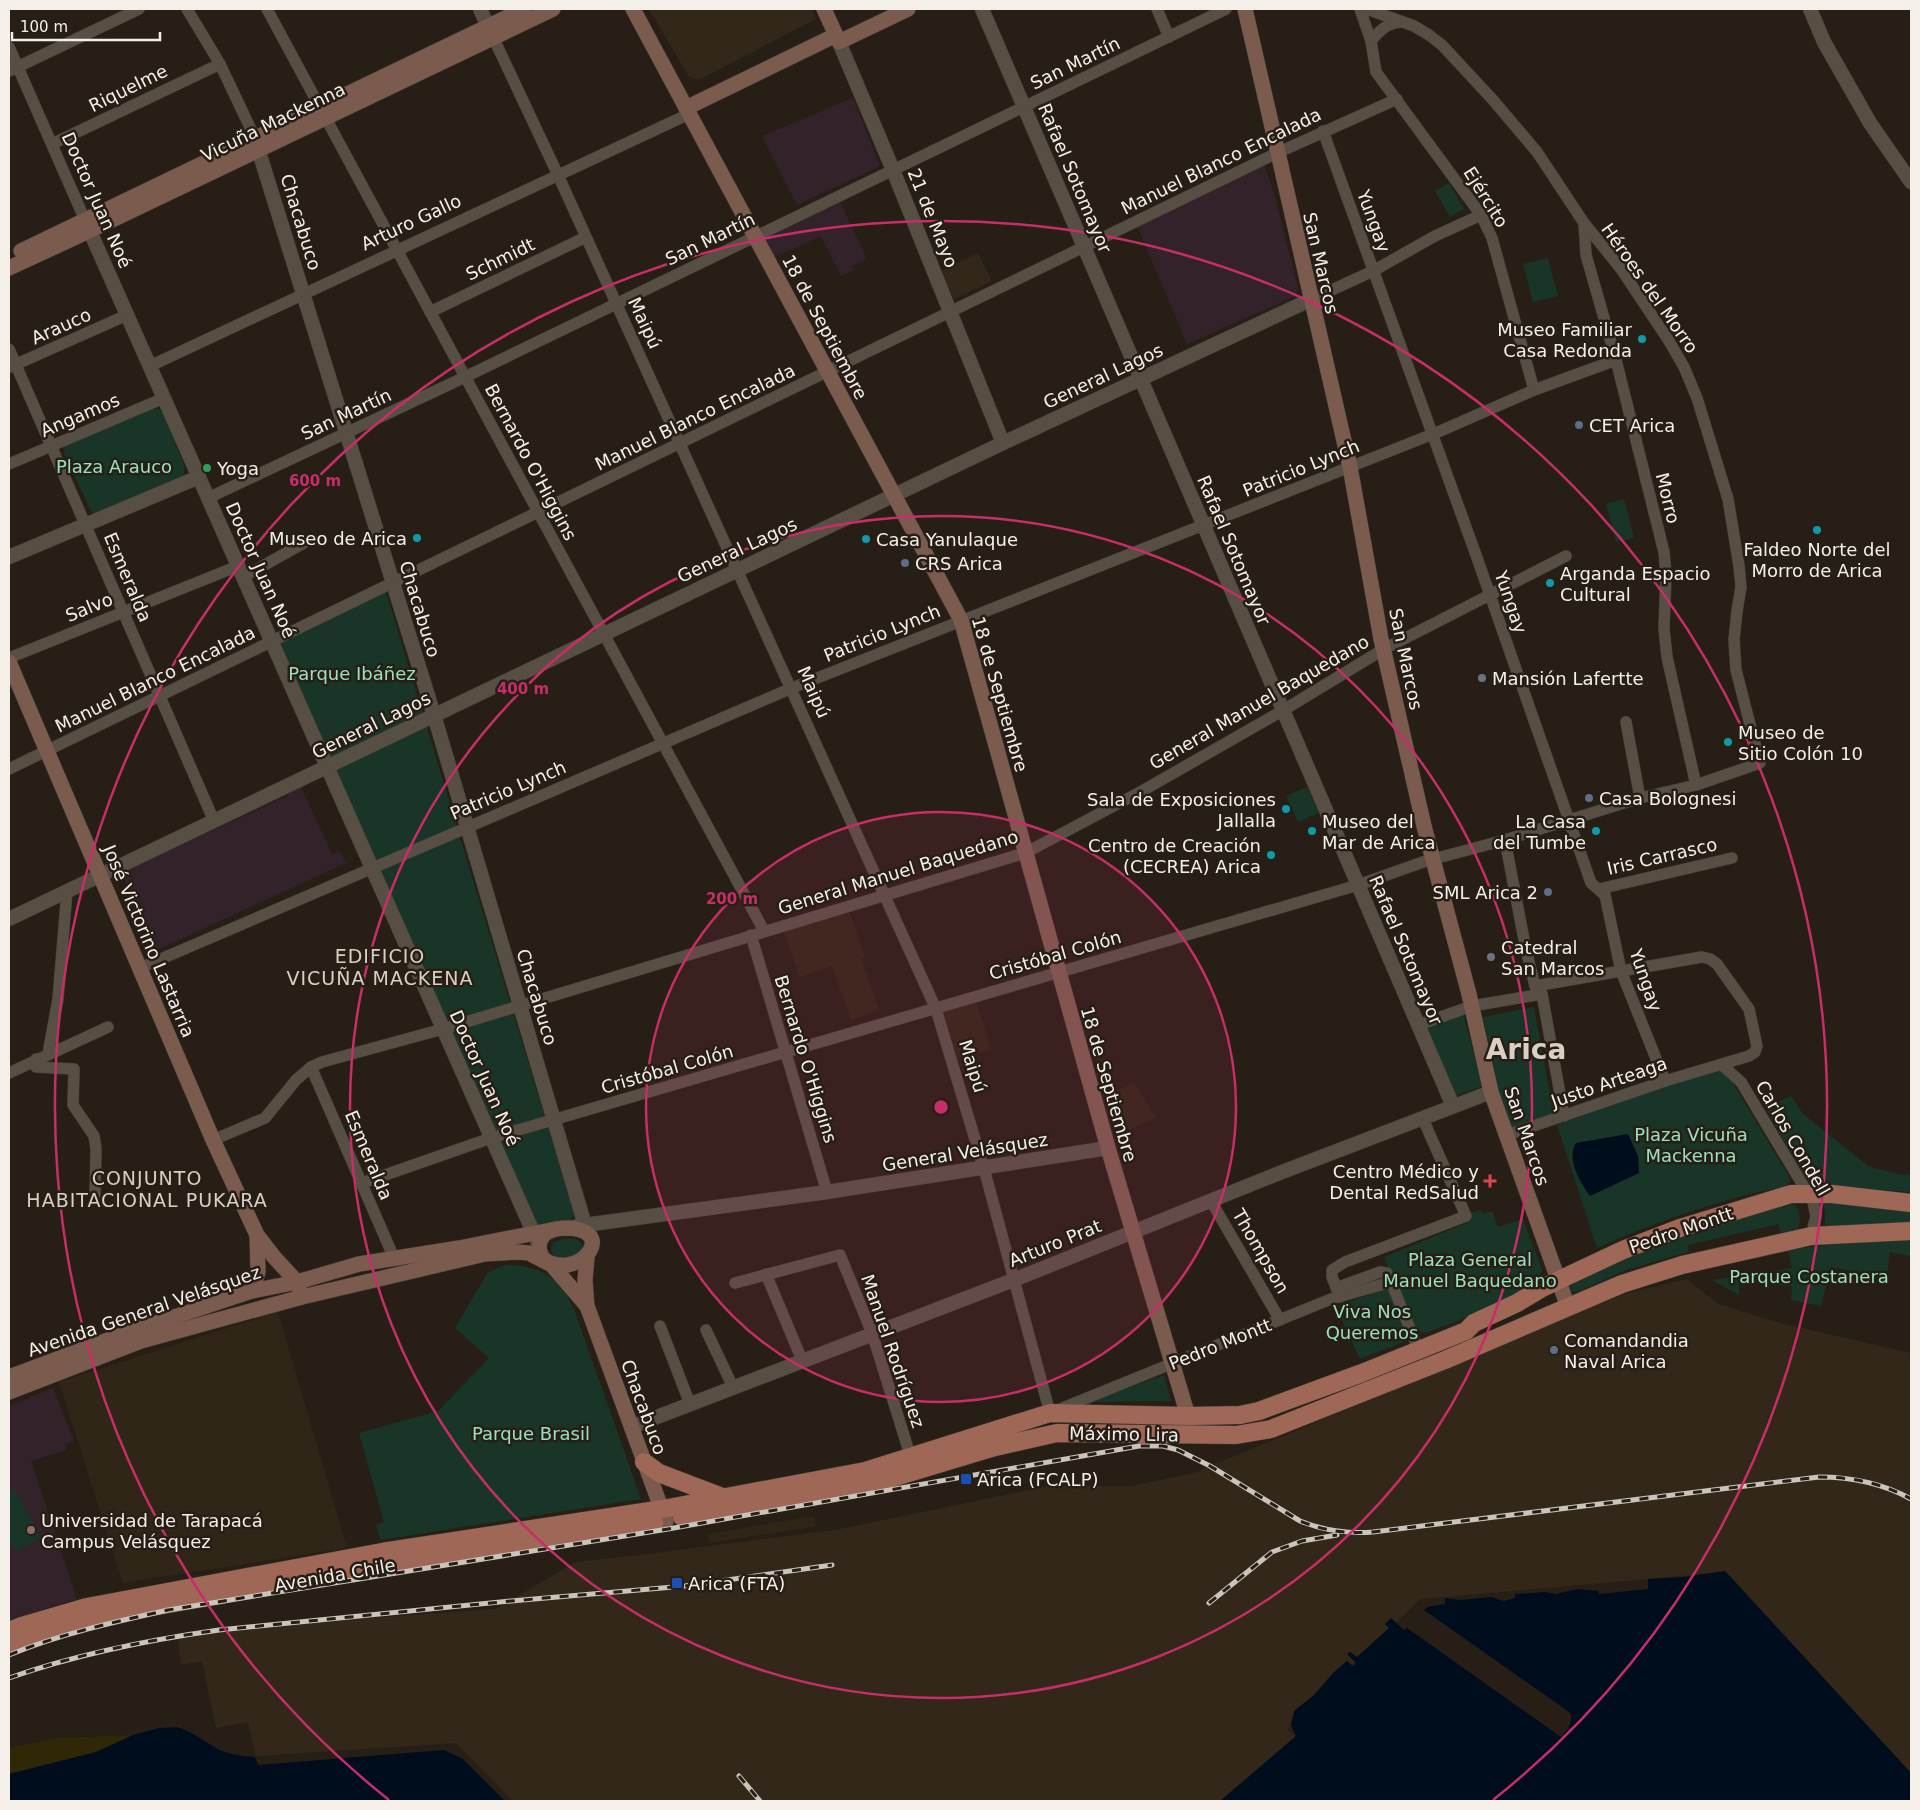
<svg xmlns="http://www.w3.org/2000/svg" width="1920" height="1810" font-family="'DejaVu Sans',sans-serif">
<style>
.commercial{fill:#302617}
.built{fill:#332719}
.education{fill:#33222a}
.green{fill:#183528}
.sand{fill:#302706}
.water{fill:#000d1d}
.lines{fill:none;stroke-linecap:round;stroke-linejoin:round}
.minor-casing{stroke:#423c36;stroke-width:12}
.tertiary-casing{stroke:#423c36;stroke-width:15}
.secondary-casing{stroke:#423c36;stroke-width:16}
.primary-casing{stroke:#423c36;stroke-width:19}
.minor{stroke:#574e44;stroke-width:11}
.tertiary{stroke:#574e44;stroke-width:14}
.secondary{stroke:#7b5b4d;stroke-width:15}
.primary{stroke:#9f6756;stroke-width:18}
.rail-casing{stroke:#cac4bd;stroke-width:5}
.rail{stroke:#271f16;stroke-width:3;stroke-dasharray:9;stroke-linecap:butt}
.ring{fill:none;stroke:#c72e69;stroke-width:2.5}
.culture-dot{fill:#0f9aa8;stroke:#271f16;stroke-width:2}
.service-dot{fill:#5c6f8a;stroke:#271f16;stroke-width:2}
.leisure-dot{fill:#2e9e5b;stroke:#271f16;stroke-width:2}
.worship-dot{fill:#6b7280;stroke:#271f16;stroke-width:2}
.health-dot{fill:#e0444e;stroke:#271f16;stroke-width:2}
.transit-dot{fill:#1a4fb4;stroke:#271f16;stroke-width:2}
.education-dot{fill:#8d6e63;stroke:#271f16;stroke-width:2}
.labels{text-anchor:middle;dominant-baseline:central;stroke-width:5;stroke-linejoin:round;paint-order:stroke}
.street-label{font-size:18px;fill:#f5efe9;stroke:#271f16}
.poi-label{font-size:18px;fill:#f5efe9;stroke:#271f16;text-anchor:start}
.park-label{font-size:18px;fill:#98e0be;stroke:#271f16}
.neighbourhood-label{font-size:19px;letter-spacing:1px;fill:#dacfc3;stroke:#271f16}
.town-label{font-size:28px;font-weight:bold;fill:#dacfc3;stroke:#271f16}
.centre{fill:#c72e69;stroke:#271f16;stroke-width:2.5}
.ring-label{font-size:15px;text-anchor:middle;font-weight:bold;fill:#c72e69;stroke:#271f16;stroke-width:5;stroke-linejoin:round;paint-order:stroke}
</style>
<rect width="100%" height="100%" fill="#271f16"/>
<g class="commercial">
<polygon points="848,908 865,957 861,959 879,1010 851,1020 832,966 800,977 783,930"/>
<polygon points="976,1001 991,1049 958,1059 943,1010"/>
<polygon points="1134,1083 1156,1118 1115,1136 1103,1097"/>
<polygon points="278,1312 347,1548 123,1583 59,1382"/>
<polygon points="814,1516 816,1526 710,1543 708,1534"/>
</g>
<g class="built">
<polygon points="649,9 812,9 816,19 698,80 689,77"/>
<polygon points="978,253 992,281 954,299 941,271"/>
<polygon points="1687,1279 1718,1304 1780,1323 1911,1353 1911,1773 1726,1572 1421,1599 1321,1694 1294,1716 1288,1730 1299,1740 1227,1801 513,1801 456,1743 256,1756 248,1722 216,1728 202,1661 181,1665 177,1633 206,1630 496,1609 576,1562 640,1555 840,1529 1048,1486 1131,1486 1194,1473 1627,1293"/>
</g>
<g class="education">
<polygon points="853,98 880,166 797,205 762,136"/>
<polygon points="1264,164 1275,196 1298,288 1296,296 1187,344 1137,226"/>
<polygon points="840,202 867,259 852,266 854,270 841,276 821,236 772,258 764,239"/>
<polygon points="300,785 332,854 340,851 346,863 157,950 121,872 288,796 287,791"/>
<polygon points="53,1388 74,1442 65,1444 67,1450 31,1461 77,1599 9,1620 9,1406"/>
</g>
<g class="green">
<polygon points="1449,183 1464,209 1450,217 1435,191"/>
<polygon points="1548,258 1558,296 1533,302 1523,264"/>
<polygon points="152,409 158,409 163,413 185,468 183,477 94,514 92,513 64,454 65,446"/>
<polygon points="1624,499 1634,538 1616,542 1606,504"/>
<polygon points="386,592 574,1214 571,1220 541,1225 536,1223 281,645 283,641"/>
<polygon points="1307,787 1319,813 1298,822 1286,796"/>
<polygon points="1534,1007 1554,1115 1512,1129 1497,1089 1483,1017"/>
<polygon points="1463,1014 1483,1086 1452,1097 1425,1025"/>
<path d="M1712,1068H1718L1728,1075L1790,1178C1789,1181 1789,1183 1786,1185C1780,1190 1758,1191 1749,1194C1695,1209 1648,1225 1597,1248L1557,1125Z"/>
<polygon points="1791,1096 1803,1114 1868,1166 1901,1175 1911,1174 1911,1192 1823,1186 1807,1181 1765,1108"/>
<polygon points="1822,1200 1911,1206 1911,1222 1825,1226 1825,1212"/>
<path d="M1795,1204C1801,1213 1801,1221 1797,1231L1781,1233L1778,1224L1688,1245V1252L1626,1270L1578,1292L1569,1291L1568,1288L1571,1285L1649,1246L1714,1223Z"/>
<polygon points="1480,1210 1483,1214 1492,1211 1498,1227 1523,1219 1542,1270 1537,1283 1486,1310 1426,1333 1419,1332 1414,1328 1384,1257 1469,1222 1471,1213"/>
<path d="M565,1238L576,1239L582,1243L583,1249C576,1257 563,1261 553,1255L551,1249L553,1243Z"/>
<polygon points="1911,1238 1911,1256 1890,1252 1887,1277 1831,1267 1821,1306 1791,1300 1792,1286 1739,1282 1739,1295 1712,1280 1792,1268 1788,1250 1816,1246"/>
<path d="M505,1265C522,1265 543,1269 557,1282C564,1289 569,1300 574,1309L641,1499L381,1540L376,1525L384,1522L359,1433L438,1411L489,1358L455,1328L488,1272Z"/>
<polygon points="1388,1287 1407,1337 1406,1341 1360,1359 1336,1307"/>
<polygon points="1164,1375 1171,1401 1089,1402"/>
<polygon points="14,1488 41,1538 16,1552 9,1537 9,1491"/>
</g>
<polygon class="sand" points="133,1735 96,1752 9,1774 9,1748 58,1738"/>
<g class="water">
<path d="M1628,1134L1638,1156L1639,1173L1590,1196C1580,1183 1566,1158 1576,1143Z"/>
<path d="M1725,1571L1911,1773V1801H1220L1296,1736L1291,1725L1294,1711L1314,1695L1333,1673L1347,1661L1353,1666L1356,1663L1347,1654L1350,1652L1357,1657L1389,1628L1385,1624L1391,1618L1404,1630L1407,1628L1561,1737C1567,1731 1575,1720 1569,1712L1424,1610L1427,1607L1445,1604V1598L1460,1600L1491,1597L1504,1601L1515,1598V1594L1545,1592L1556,1594L1578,1589L1598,1591L1599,1594L1648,1589V1579L1684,1577Z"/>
<path d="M177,1727C193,1732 205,1742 220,1750C231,1755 243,1756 255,1757L258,1765L444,1750L463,1759L505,1801H9V1774L96,1752L133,1735L159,1728Z"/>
</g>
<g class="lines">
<g class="minor-casing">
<g id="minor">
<polyline points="187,9 220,64 255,138"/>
<polyline points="267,9 764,931"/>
<polyline points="1157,9 1169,37"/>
<polyline points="1360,9 1371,41 1376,72 1481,215 1492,238 1534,390"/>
<polyline points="493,37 558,175 936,1009 986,1176 1050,1413 1331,1299 1391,1282 1415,1341"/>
<path d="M1371,41C1380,30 1387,23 1402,22"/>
<polyline points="9,47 85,220"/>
<polyline points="9,71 139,9"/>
<polyline points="1323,131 1476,555 1591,883 1605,895 1621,971 1665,1081"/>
<polyline points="52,144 220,64"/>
<polyline points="1584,223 1586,255 1616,360 1664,552 1666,575 1664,629 1667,657 1696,785"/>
<polyline points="1310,300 1373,271 1435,236 1481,215"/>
<polyline points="430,312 586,237"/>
<polyline points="9,349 214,821"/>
<polyline points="150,366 689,114"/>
<polyline points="10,367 127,315"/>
<polyline points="9,464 164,398"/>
<polyline points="208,498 465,377 1226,9"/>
<polyline points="243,577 309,540"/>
<polyline points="9,658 238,566"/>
<polyline points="1626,722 1640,798"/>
<polyline points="9,769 1277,153 1397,99"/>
<polyline points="1505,840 1526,950 1535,986 1542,994 1564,1116"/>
<polyline points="1599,889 1732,858"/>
<polyline points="751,935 827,1192"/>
<polyline points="140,968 792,688 1438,432 1534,390 1616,360"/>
<polyline points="1418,1025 1472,1006 1542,994"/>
<polyline points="48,1054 58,999 67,891"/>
<polyline points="36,1059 36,1067 74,1069 73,1105 94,1136 96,1149 95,1196"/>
<polyline points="1722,1065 1741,1082 1813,1202 1816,1216 1811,1236"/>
<polyline points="311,1067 394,1258"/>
<polyline points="9,1073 108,1027"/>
<polyline points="1507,1135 1665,1081 1749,1056 1755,1052 1757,1046 1749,1009 1717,964 1710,959 1702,957 1535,986"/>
<polyline points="213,1140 265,1118 296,1080 311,1067 322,1062 443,1029 1025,853 1142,791 1282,711 1384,649 1566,556"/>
<polyline points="362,1183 491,1138 1358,885 1426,861 1505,840 1640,798 1696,785 1760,763 1736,670 1734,640 1737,611 1741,587 1739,566 1728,499 1697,398 1684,367 1669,341 1621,269 1584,223 1537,152 1493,100 1442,45 1429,35 1414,26 1367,9"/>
<polyline points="1211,1201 1280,1320"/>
<polyline points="766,1274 802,1360"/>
<polyline points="735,1283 840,1255 872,1333 911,1458"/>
<polyline points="1336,1288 1380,1272 1387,1273 1391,1282"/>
<polyline points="1340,1297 1332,1277 1332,1270 1345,1262 1466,1216 1422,1117"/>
<polyline points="660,1326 690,1404"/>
<polyline points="706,1330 733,1387"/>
</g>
</g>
<g class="tertiary-casing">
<g id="tertiary">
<polyline points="480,9 492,35"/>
<polyline points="982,9 1453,1106"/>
<polyline points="1810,9 1824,42 1870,123 1911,182"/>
<polyline points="839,42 893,170 1003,443"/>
<polyline points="255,139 434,715 587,1232"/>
<polyline points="85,220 538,1243"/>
<polyline points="9,557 199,477"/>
<polyline points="9,919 1003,443 1310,300"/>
<polyline points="577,1226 827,1192 1108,1148"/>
<polyline points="631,1427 1016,1279 1282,1172 1491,1092"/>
</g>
</g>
<g class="secondary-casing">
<g id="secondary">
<polyline points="633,9 961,620 1108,1148 1188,1416"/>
<polyline points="824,9 839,42 908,9"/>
<polyline points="1245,9 1350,467 1381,639 1424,826 1469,994 1491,1092 1568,1307"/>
<polyline points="686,108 836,35"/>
<polyline points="21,251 524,9"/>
<polyline points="9,268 89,231 553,9"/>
<polyline points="9,662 213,1140 257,1235 274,1257 297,1282 302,1297"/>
<path d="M567,1228C617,1230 583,1276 550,1263C537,1258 535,1239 548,1232C554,1229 561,1228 567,1228Z"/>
<polyline points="587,1257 585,1280 587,1306 666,1521"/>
<polyline points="550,1263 587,1306"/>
<polyline points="252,1291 258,1272 257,1235"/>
<polyline points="9,1377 132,1331 252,1291 297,1282 359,1264 459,1248 556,1229"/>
<polyline points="9,1392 141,1341 302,1297 485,1254 517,1252 529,1253 548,1263"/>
</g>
</g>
<g class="primary-casing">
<g id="primary">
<polyline points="644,1462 659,1473 722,1497"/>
<polyline points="682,1517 869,1485 995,1447 1057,1433 1236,1435 1271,1429 1445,1360 1622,1284 1682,1265 1811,1236 1911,1231"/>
<polyline points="9,1631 22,1626 87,1607 382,1552 663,1509 865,1471 1050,1413 1188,1416 1240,1415 1259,1411 1362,1373 1466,1331 1474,1323 1517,1303 1542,1288 1623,1250 1680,1228 1755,1205 1791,1194 1832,1194 1911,1203"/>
<path d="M9,1646C84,1615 165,1605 244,1591C380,1566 518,1546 654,1523"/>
</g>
</g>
<use href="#minor" class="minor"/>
<use href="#tertiary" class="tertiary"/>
<use href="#secondary" class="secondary"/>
<use href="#primary" class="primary"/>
<g class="rail-casing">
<g id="rail">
<polyline points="1209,1603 1272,1552 1302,1541 1337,1535"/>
<path d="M9,1655C60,1634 114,1622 168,1610L668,1529L1139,1446H1163L1178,1450L1210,1466L1300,1521C1325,1531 1347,1534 1373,1532L1819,1477C1852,1477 1882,1483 1911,1499"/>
<path d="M9,1678C77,1654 148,1640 219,1630L511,1601L685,1586L832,1565"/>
<polyline points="739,1776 760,1801"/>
</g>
</g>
<use href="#rail" class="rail"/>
</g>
<circle cx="941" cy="1107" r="295" fill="#c72e69" fill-opacity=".12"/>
<g class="ring">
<circle cx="941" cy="1107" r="295"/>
<circle cx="941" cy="1107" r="591"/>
<path d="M389 1800A886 886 0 1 1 1493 1800"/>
</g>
<g class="culture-dot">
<circle cx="1642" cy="339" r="5"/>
<circle cx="1817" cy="530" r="5"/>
<circle cx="417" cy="538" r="5"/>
<circle cx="866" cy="539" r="5"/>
<circle cx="1550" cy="583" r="5"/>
<circle cx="1728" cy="742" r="5"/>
<circle cx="1286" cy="809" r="5"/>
<circle cx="1312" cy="831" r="5"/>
<circle cx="1596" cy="831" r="5"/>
<circle cx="1271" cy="855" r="5"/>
</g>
<g class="service-dot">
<circle cx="1579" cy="425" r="5"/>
<circle cx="905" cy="563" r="5"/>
<circle cx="1589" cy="798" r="5"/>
<circle cx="1548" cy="892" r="5"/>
<circle cx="1554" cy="1350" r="5"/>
</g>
<circle class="leisure-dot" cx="207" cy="468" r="5"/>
<g class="worship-dot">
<circle cx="1482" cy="678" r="5"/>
<circle cx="1491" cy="957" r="5"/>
</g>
<path class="health-dot" d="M1487.5 1173.5h5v5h5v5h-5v5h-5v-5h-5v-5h5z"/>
<g class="transit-dot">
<rect x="960" y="1473" width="12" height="12" rx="2.5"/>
<rect x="671" y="1577" width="12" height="12" rx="2.5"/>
</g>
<circle class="education-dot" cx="31" cy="1530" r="5"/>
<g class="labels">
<g class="street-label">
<text transform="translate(1075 63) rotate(-26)">San Martín</text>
<text transform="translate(128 88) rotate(-26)">Riquelme</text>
<text transform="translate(273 122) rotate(-26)">Vicuña Mackenna</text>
<text transform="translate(1221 161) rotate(-26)">Manuel Blanco Encalada</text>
<text transform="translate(1075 178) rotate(67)">Rafael Sotomayor</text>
<text transform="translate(1486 197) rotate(58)">Ejército</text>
<text transform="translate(97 200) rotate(66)">Doctor Juan Noé</text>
<text transform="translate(933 218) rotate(68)">21 de Mayo</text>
<text transform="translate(1374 221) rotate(70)">Yungay</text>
<text transform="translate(301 222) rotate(73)">Chacabuco</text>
<text transform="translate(411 222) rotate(-25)">Arturo Gallo</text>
<text transform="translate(710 239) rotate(-26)">San Martín</text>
<text transform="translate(500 259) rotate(-26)">Schmidt</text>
<text transform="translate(1321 263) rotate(77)">San Marcos</text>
<text transform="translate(1650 288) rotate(55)">Héroes del Morro</text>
<text transform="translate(645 323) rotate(65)">Maipú</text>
<text transform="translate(61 326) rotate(-24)">Arauco</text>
<text transform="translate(825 327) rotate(62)">18 de Septiembre</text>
<text transform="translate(1103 376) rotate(-25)">General Lagos</text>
<text transform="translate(346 414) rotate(-25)">San Martín</text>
<text transform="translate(80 415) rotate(-23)">Angamos</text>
<text transform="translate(695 417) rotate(-26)">Manuel Blanco Encalada</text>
<text transform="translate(531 462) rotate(62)">Bernardo O'Higgins</text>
<text transform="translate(1301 468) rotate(-22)">Patricio Lynch</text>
<text transform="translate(1668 498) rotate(76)">Morro</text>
<text transform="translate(737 550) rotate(-25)">General Lagos</text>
<text transform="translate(1234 550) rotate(67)">Rafael Sotomayor</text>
<text transform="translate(261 570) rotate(66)">Doctor Juan Noé</text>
<text transform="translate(128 577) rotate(67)">Esmeralda</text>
<text transform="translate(1511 602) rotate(71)">Yungay</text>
<text transform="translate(89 607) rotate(-22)">Salvo</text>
<text transform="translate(420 609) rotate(73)">Chacabuco</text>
<text transform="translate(882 633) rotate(-22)">Patricio Lynch</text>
<text transform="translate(1406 659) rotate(78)">San Marcos</text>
<text transform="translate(155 679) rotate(-26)">Manuel Blanco Encalada</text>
<text transform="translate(814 692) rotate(66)">Maipú</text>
<text transform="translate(1000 694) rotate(74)">18 de Septiembre</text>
<text transform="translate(1259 702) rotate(-30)">General Manuel Baquedano</text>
<text transform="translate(371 725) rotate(-26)">General Lagos</text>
<text transform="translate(508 790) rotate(-23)">Patricio Lynch</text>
<text transform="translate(1662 856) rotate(-13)">Iris Carrasco</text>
<text transform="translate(898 872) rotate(-17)">General Manuel Baquedano</text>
<text transform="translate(149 941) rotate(67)">José Victorino Lastarria</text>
<text transform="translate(1406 950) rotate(67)">Rafael Sotomayor</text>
<text transform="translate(1055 955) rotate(-16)">Cristóbal Colón</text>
<text transform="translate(1646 980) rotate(71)">Yungay</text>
<text transform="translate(537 997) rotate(73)">Chacabuco</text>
<text transform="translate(806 1059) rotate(73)">Bernardo O'Higgins</text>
<text transform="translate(973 1066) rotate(73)">Maipú</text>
<text transform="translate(667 1069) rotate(-16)">Cristóbal Colón</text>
<text transform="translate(485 1078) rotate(66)">Doctor Juan Noé</text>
<text transform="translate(1609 1082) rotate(-19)">Justo Arteaga</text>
<text transform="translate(1109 1084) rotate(74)">18 de Septiembre</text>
<text transform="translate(1527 1136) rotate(71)">San Marcos</text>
<text transform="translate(1793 1138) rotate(60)">Carlos Condell</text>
<text transform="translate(965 1152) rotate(-9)">General Velásquez</text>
<text transform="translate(369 1155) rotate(67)">Esmeralda</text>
<text transform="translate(1681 1230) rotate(-19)">Pedro Montt</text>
<text transform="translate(1055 1243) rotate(-22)">Arturo Prat</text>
<text transform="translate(1261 1251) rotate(60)">Thompson</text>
<text transform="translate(144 1311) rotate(-19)">Avenida General Velásquez</text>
<text transform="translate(1220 1344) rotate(-22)">Pedro Montt</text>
<text transform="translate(893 1351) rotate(71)">Manuel Rodríguez</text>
<text transform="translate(644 1407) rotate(70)">Chacabuco</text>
<text transform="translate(1124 1434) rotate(1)">Máximo Lira</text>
<text transform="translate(335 1575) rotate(-10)">Avenida Chile</text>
</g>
<g class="poi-label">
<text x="1632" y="329" text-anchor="end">Museo Familiar<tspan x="1632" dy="21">Casa Redonda</tspan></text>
<text x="1589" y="425">CET Arica</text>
<text x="217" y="468">Yoga</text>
<text x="407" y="538" text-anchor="end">Museo de Arica</text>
<text x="876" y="539">Casa Yanulaque</text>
<text x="1817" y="549" text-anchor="middle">Faldeo Norte del<tspan x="1817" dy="21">Morro de Arica</tspan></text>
<text x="915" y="563">CRS Arica</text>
<text x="1560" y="573">Arganda Espacio<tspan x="1560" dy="21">Cultural</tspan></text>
<text x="1492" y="678">Mansión Lafertte</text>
<text x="1738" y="732">Museo de<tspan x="1738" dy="21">Sitio Colón 10</tspan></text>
<text x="1599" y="798">Casa Bolognesi</text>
<text x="1276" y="799" text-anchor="end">Sala de Exposiciones<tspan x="1276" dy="21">Jallalla</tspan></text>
<text x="1322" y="821">Museo del<tspan x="1322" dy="21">Mar de Arica</tspan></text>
<text x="1586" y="821" text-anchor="end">La Casa<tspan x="1586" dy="21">del Tumbe</tspan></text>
<text x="1261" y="845" text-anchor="end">Centro de Creación<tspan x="1261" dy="21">(CECREA) Arica</tspan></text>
<text x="1538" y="892" text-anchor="end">SML Arica 2</text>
<text x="1501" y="947">Catedral<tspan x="1501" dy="21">San Marcos</tspan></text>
<text x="1479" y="1171" text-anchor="end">Centro Médico y<tspan x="1479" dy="21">Dental RedSalud</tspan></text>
<text x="1564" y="1340">Comandandia<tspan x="1564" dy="21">Naval Arica</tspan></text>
<text x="977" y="1479">Arica (FCALP)</text>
<text x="41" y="1520">Universidad de Tarapacá<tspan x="41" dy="21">Campus Velásquez</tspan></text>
<text x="688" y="1583">Arica (FTA)</text>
</g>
<g class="park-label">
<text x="114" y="466">Plaza Arauco</text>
<text x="352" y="673">Parque Ibáñez</text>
<text x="1691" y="1134">Plaza Vicuña<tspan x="1691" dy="21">Mackenna</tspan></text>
<text x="1470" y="1259">Plaza General<tspan x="1470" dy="21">Manuel Baquedano</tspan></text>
<text x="1809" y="1276">Parque Costanera</text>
<text x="1372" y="1311">Viva Nos<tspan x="1372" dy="21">Queremos</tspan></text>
<text x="531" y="1433">Parque Brasil</text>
</g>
<g class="neighbourhood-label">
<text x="380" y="956">EDIFICIO<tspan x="380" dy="22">VICUÑA MACKENA</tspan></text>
<text x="147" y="1178">CONJUNTO<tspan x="147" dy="22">HABITACIONAL PUKARA</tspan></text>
</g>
<g class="town-label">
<text x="1526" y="1049">Arica</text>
</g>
</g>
<circle cx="941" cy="1107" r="8" class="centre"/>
<g class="ring-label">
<text x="315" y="486">600 m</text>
<text x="523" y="694">400 m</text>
<text x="732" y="904">200 m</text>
</g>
<rect width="1920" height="1810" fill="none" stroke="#f5efe9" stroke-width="20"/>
<path d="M12 32v8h148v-8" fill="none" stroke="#f5efe9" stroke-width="2.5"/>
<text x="20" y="32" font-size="15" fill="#f5efe9" stroke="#271f16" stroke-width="4" paint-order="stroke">100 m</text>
</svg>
